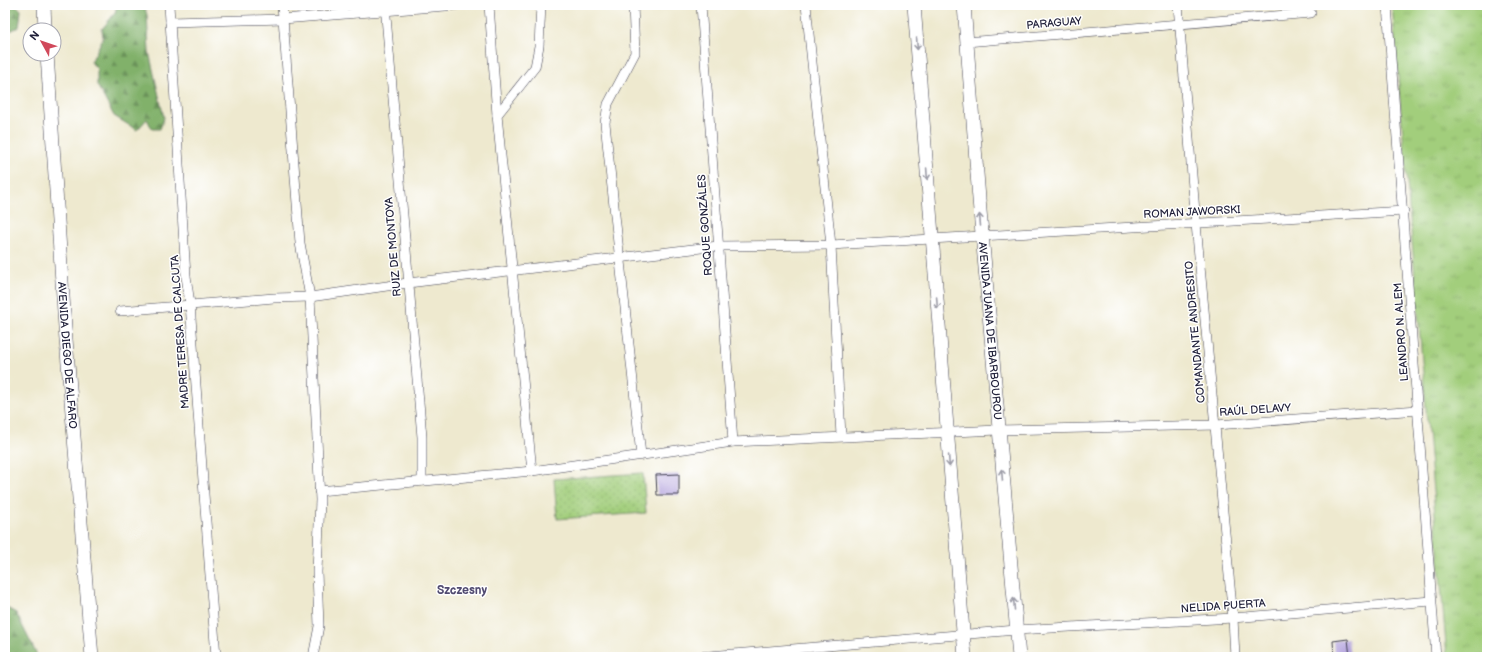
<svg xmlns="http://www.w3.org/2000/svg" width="1492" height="662" font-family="'Balsamiq Sans',sans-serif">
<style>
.grass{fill:url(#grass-tufts);stroke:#62785b}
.forest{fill:url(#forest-firs);stroke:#526a53}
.park{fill:url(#park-dots);stroke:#62785b}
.building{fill:#ac9ad9}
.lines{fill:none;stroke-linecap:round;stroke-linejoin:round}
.street-casing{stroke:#414051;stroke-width:10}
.secondary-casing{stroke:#414051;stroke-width:14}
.street{stroke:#fff;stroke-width:9}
.secondary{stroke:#fff;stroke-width:13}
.oneway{stroke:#9c9ca7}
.labels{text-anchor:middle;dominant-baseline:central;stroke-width:3;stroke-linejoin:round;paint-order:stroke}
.street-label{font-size:11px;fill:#22223b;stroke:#fff}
.neighbourhood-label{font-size:12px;font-weight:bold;fill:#524c72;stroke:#fff}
</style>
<defs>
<pattern id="grass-tufts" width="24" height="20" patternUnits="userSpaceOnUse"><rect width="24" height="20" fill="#a2ce7b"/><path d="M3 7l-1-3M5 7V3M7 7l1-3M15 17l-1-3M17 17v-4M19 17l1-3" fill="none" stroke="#8bb16b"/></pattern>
<pattern id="forest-firs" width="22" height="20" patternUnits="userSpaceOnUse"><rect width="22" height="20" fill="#81b16b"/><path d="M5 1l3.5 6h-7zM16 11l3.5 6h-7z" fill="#699059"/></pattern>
<pattern id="park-dots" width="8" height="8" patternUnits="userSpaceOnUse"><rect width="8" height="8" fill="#a2ce7b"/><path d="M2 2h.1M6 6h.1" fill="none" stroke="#8bb16b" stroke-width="1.8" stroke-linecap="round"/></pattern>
</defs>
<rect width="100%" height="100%" fill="#fff"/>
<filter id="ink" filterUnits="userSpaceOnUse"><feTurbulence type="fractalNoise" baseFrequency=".025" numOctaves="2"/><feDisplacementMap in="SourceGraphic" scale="8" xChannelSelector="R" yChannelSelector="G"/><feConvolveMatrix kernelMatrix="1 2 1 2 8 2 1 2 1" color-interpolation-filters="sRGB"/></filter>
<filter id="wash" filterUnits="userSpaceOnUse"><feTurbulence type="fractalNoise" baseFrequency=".012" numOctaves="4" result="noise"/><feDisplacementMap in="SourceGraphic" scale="16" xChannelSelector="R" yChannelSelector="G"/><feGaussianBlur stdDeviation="0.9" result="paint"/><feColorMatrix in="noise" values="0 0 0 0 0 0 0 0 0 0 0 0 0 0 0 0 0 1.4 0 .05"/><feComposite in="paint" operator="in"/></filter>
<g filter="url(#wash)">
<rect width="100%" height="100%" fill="#eee9cf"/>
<polygon class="grass" points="1392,5 1487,5 1487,657 1447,657"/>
<g class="forest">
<polygon points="5,5 16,5 21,10 19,27 5,33"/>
<polygon points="117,5 144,5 147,15 149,52 164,118 160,129 152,129 147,119 137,130 114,116 97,85 97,69 91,62 103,38 102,29 115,13"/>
<polygon points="5,607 16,613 38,657 5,657"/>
</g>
<polygon class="park" points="643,473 646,513 557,519 554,479"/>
<g id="blocks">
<g class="building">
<polygon points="679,474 679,495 657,495 656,475"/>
<polygon points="1348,639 1350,657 1334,657 1333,641"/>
</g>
</g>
</g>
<g filter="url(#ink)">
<use href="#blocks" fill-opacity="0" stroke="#414051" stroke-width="1"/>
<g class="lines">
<g class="street-casing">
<g id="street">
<polyline points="169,5 186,276 190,304 216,657"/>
<polyline points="282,5 300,243 310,297 320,500 317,572 319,626 313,657"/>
<polyline points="385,5 422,437 422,481"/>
<polyline points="489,5 497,115 532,471"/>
<polyline points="633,5 635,53 608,104 605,123 641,455"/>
<polyline points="701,5 733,442"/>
<polyline points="806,5 831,245 841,436"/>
<polyline points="1178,5 1196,224 1233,618 1235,657"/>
<polyline points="1387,5 1436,657"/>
<polyline points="170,22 283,19 458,5"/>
<polyline points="966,42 1311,13"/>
<polyline points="497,115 535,67 539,46 541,5"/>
<polyline points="120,311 274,298 310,297 408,283 718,246 831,245 1404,211"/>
<polyline points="319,491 532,471 733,442 998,430 1216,425 1418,410"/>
<polyline points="697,657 1016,630 1233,618 1431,601"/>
</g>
</g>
<g class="secondary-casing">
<g id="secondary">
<polyline points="44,5 45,30"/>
<polyline points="914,5 965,657"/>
<path id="s1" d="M964,5L979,199L1019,657"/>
<path id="s2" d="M47,54L65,327L92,657"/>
</g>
</g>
<use href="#street" class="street"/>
<use href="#secondary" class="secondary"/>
</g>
<defs><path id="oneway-shaft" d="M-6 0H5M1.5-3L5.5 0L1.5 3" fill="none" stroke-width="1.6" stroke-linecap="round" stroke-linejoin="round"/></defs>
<g class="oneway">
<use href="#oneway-shaft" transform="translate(917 44) rotate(86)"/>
<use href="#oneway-shaft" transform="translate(927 174) rotate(86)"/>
<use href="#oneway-shaft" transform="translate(980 220) rotate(-95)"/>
<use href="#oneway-shaft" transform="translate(937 303) rotate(86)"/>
<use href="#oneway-shaft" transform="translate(949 461) rotate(86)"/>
<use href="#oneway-shaft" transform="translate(1002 475) rotate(-95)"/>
<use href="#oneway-shaft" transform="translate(1014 604) rotate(-95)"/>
</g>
</g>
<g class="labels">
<g class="street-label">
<text transform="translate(1054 23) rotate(-5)">PARAGUAY</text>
<text transform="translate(1192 212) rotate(-3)">ROMAN JAWORSKI</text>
<text transform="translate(705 225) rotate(-94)">ROQUE GONZÁLES</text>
<text transform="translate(393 247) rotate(-95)">RUIZ DE MONTOYA</text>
<text stroke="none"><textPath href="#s1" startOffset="327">AVENIDA JUANA DE IBARBOUROU</textPath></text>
<text transform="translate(180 332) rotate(-94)">MADRE TERESA DE CALCUTA</text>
<text transform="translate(1195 332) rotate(-95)">COMANDANTE ANDRESITO</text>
<text transform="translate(1401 332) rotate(-94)">LEANDRO N. ALEM</text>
<text stroke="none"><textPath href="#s2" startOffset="302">AVENIDA DIEGO DE ALFARO</textPath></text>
<text transform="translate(1255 410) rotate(-4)">RAÚL DELAVY</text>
<text transform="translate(1223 606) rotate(-4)">NELIDA PUERTA</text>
</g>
<g class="neighbourhood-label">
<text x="462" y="590">Szczesny</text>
</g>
</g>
<rect width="1492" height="662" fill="none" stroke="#fff" stroke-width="20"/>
<g transform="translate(42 42) rotate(310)"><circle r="19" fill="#ffffff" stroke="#a7a7b1"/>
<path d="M0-3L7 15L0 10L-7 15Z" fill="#d1495b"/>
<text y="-6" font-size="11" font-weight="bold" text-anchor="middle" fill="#22223b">N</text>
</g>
</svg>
